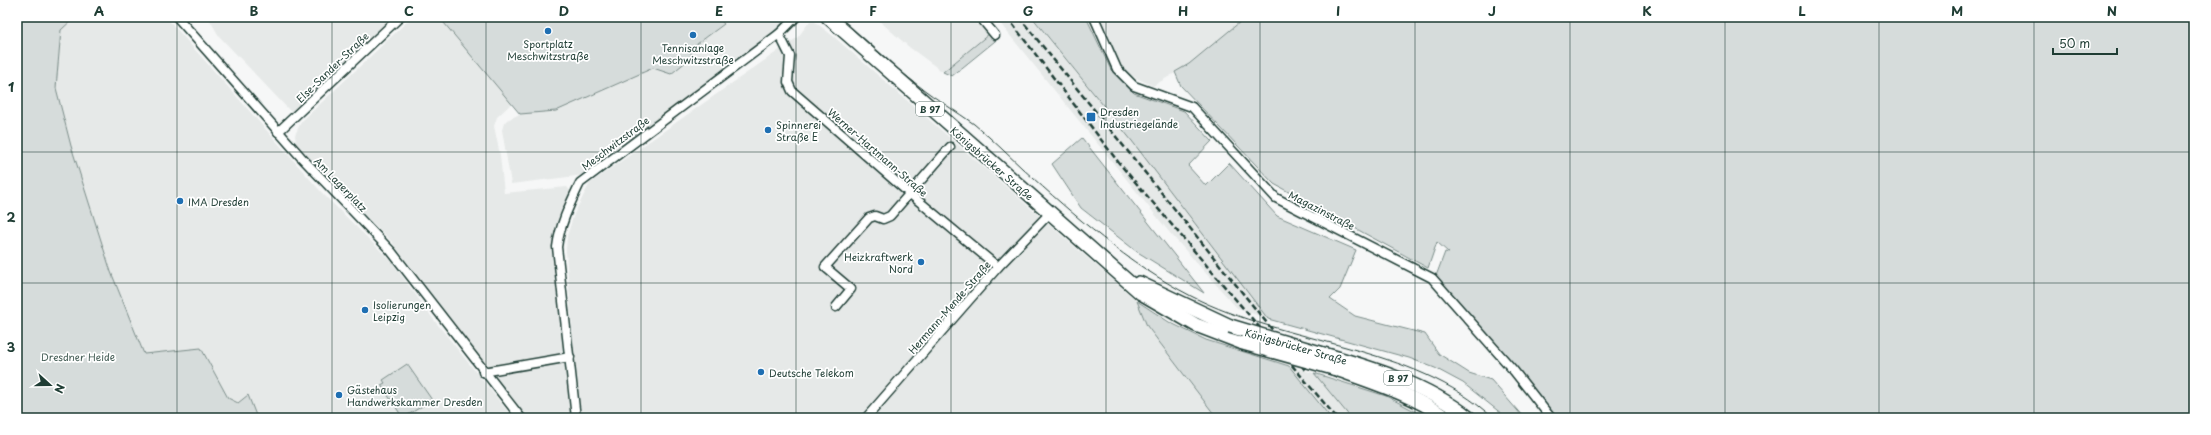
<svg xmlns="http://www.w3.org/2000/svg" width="2211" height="435" font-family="'Playpen Sans',sans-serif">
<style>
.built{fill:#e6e9e8}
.green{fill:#d6dcdb;stroke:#7a8c88}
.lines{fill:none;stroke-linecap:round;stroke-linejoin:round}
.minor-casing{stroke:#1f3d34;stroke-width:11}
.primary-casing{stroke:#1f3d34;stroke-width:16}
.minor{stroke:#fff;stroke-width:8}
.primary{stroke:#fff;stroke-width:13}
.tram{stroke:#1f3d34;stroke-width:1}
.rail{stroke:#1f3d34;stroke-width:2.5;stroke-dasharray:6 3;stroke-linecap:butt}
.primary-bridge-casing{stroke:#1f3d34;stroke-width:16;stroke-linecap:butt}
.primary-bridge{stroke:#fff;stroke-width:13}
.grid{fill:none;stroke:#1f3d34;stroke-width:1;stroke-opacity:0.55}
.poi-dot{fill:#1f6fb2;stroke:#fff;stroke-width:1.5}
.labels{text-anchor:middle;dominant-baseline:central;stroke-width:3.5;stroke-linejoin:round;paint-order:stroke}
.shield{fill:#fff;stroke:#627771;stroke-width:1}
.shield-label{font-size:9px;font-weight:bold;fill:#1f3d34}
.poi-label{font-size:10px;fill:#1f3d34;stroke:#fff;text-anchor:start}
.street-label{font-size:10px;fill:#1f3d34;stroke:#fff}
.park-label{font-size:10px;fill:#445d55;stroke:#fff}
.neatline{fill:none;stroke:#1f3d34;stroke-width:1.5}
.grid-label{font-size:13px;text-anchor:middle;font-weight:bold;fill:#1f3d34}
</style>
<rect width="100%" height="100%" fill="#f6f7f7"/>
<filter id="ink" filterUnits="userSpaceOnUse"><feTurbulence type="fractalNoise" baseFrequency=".025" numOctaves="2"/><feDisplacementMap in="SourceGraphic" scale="8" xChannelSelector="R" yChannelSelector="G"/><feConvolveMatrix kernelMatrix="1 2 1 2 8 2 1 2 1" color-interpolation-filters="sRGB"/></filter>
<g filter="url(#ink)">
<g class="built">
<polygon points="75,17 166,17 324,195 391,261 434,320 513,418 257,418 248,395 238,403 228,398 201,348 144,355 111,272 71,146 56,88 61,30"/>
<polygon points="208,17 394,17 292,113 219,36"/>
<polygon points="412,17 439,17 511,102 511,104 497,117 494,126 500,155 504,193 567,187 572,193 557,234 573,418 525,418 478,360 460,331 392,242 333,183 296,143 295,135 301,122"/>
<polygon points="718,17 786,17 778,33 584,175 511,184 502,130 504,123 507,120 520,114 556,111 653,68 693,56 689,50 724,24"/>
<polygon points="875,17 985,17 995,29 943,72 909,47"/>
<polygon points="995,17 1031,17 1132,141 1268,319 1237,308 1170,233"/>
<polygon points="1101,17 1307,17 1181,86 1175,73 1153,86 1128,74 1119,62"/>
<polygon points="810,21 815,22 833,36 1137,301 1147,326 1217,418 579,418 566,251 567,236 574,214 590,183 798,37"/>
<polygon points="1289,366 1314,373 1351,418 1331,418"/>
</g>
<g class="green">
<polygon points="17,17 75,17 61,30 56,88 71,146 111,272 144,354 201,348 228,398 238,403 248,395 257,418 17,418"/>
<polygon points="439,17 718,17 724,24 689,50 693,56 671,74 653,68 556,111 520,114"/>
<polygon points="1032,17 1086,17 1111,70 1134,93 1184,111 1212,141 1188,166 1206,186 1229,163 1277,216 1356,250 1340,289 1330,299 1355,316 1425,334 1439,354 1469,373 1491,380 1524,418 1507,418 1463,383 1435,368 1409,358 1268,319 1132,141"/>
<polygon points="1246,17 2194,17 2194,418 1556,418 1516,368 1436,276 1445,252 1449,253 1437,242 1428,268 1274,184 1181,86 1175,72 1189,64"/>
<polygon points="995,29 1000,37 952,76 943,72"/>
<polygon points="1082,138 1204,293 1136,251 1081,208 1052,164"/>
<polygon points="1137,301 1169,322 1206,340 1289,366 1331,418 1217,418 1147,326"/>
<polygon points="407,364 432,400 403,418 381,385 385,383 383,380"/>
<polygon points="1314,373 1386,396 1428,418 1351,418"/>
</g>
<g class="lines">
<g class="minor-casing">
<g id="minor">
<polyline points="177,17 301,157 391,251 521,418"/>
<polyline points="980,17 995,35"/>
<polyline points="1094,17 1117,69 1134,86 1192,107 1276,198 1432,278 1514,371 1551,418"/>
<polyline points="779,34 790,56 788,82 792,91 909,193 998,267"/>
<polyline points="278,132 400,17"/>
<polyline points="836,307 851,289 825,267 869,218 875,216 883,219 890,216 950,147"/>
<polyline points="483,372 570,357"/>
<path d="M576,418L557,247C560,224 570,204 580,183L779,34L796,17"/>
<polyline points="866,418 998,267 1050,213"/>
</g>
</g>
<g class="primary-casing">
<g id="primary">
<polyline points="828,17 1141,293 1196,325 1243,343"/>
<polyline points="1139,283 1230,326"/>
<path d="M1320,353C1372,368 1426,384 1469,418"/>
<path d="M1333,368C1372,382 1412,394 1446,418"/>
</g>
</g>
<use href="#minor" class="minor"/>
<use href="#primary" class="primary"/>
<path class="tram" d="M839,17C865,41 892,65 919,86C937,100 956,111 974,124C991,138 1007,154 1023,169C1075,216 1127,263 1191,296C1286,345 1414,344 1493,418"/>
<g class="rail">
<polyline points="1007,17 1119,163 1337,418"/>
<polyline points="1019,17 1305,370"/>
</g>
<g class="primary-bridge-casing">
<g id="primary-bridge">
<polyline points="1230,326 1320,353"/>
<polyline points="1243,343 1333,368"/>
</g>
</g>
<use href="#primary-bridge" class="primary-bridge"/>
</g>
</g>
<path class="grid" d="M177,17V418M332,17V418M486,17V418M641,17V418M796,17V418M951,17V418M1106,17V418M1260,17V418M1415,17V418M1570,17V418M1725,17V418M1879,17V418M2034,17V418M17,152H2194M17,283H2194"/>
<g class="poi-dot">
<circle cx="548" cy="31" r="4"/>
<circle cx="693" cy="35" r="4"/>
<rect x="1086" y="112" width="10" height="10" rx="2"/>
<circle cx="768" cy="130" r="4"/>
<circle cx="180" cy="201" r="4"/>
<circle cx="921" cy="262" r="4"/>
<circle cx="365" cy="310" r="4"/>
<circle cx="761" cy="372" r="4"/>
<circle cx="339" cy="395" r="4"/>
</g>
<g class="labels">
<g class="shield">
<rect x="916" y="102" width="28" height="14" rx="3"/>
<rect x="1384" y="371" width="28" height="14" rx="3"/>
</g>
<g class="shield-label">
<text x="930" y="109">B 97</text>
<text x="1398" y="378">B 97</text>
</g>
<g class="poi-label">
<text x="548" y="43" text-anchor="middle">Sportplatz<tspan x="548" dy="12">Meschwitzstraße</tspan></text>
<text x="693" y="47" text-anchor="middle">Tennisanlage<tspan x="693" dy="12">Meschwitzstraße</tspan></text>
<text x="1100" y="111">Dresden<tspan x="1100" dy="12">Industriegelände</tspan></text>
<text x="776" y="124">Spinnerei<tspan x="776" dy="12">Straße E</tspan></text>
<text x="188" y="201">IMA Dresden</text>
<text x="913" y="256" text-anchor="end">Heizkraftwerk<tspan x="913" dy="12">Nord</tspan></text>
<text x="373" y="304">Isolierungen<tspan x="373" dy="12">Leipzig</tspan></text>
<text x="769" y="372">Deutsche Telekom</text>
<text x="347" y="389">Gästehaus<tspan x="347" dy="12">Handwerkskammer Dresden</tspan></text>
</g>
<g class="street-label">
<text transform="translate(332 67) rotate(-44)">Else-Sander-Straße</text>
<text transform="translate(615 143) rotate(-37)">Meschwitzstraße</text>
<text transform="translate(878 152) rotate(41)">Werner-Hartmann-Straße</text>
<text transform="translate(992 163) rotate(41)">Königsbrücker Straße</text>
<text transform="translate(341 184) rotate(46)">Am Lagerplatz</text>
<text transform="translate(1322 210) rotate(27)">Magazinstraße</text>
<text transform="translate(949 307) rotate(-49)">Hermann-Mende-Straße</text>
<text transform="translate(1296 346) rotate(16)">Königsbrücker Straße</text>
</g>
<g class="park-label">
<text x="78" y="356">Dresdner Heide</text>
</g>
</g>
<rect width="2211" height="435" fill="none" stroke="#fff" stroke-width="44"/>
<g transform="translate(50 385) rotate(111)" stroke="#ffffff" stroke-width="3" paint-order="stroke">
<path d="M0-3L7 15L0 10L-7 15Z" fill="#1f3d34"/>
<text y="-6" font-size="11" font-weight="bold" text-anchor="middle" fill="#1f3d34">N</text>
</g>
<path d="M2053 48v6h64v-6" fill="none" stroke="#1f3d34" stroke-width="2"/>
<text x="2059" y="48" font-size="12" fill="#1f3d34" stroke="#ffffff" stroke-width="3" paint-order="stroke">50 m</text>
<rect x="22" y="22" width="2167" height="391" class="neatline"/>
<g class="grid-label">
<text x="99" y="16">A</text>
<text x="254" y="16">B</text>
<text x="409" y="16">C</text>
<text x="564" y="16">D</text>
<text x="719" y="16">E</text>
<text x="873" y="16">F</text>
<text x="1028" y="16">G</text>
<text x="1183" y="16">H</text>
<text x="1338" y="16">I</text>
<text x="1492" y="16">J</text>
<text x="1647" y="16">K</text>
<text x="1802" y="16">L</text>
<text x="1957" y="16">M</text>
<text x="2112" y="16">N</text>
<text x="11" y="92">1</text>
<text x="11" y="222">2</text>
<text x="11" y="352">3</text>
</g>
</svg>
